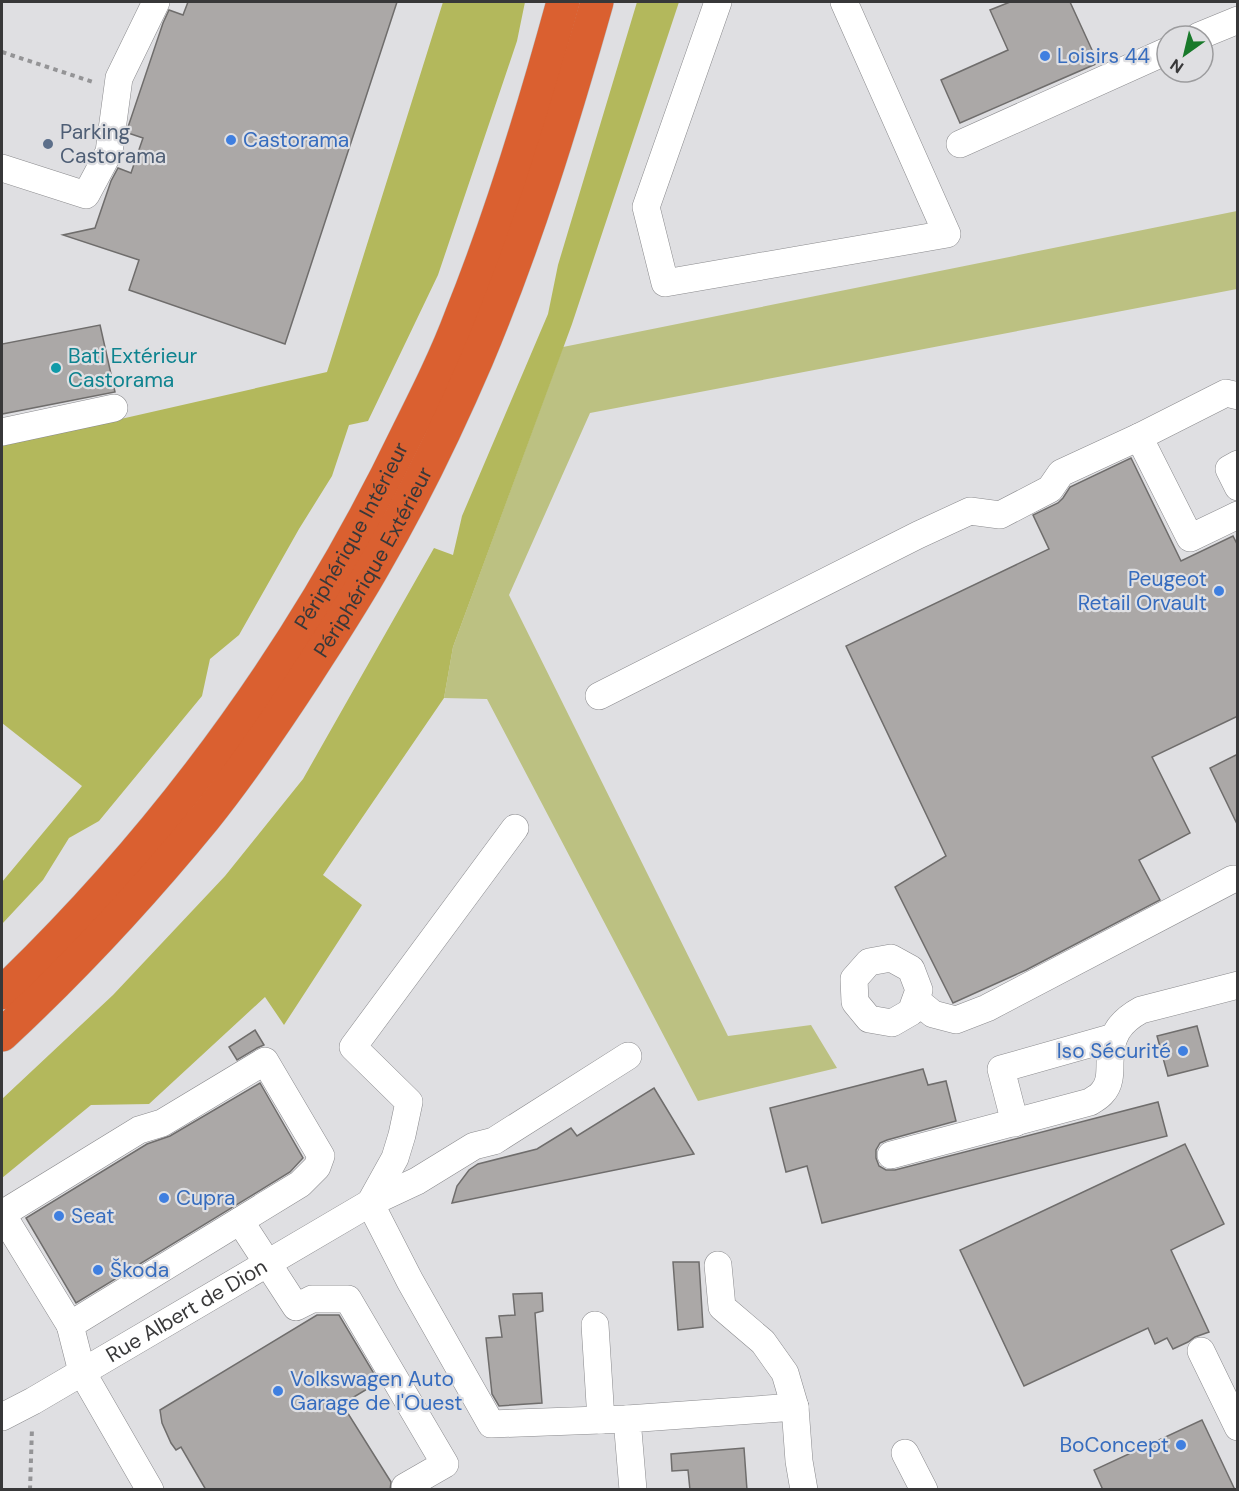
<svg xmlns="http://www.w3.org/2000/svg" width="1239" height="1491" font-family="'DM Sans',sans-serif">
<style>
.green{fill:#bcc182}
.forest{fill:#b3b85c}
.building{fill:#aba8a7;stroke:#6f6d6c;stroke-width:1.5}
.lines{fill:none;stroke-linecap:round;stroke-linejoin:round}
.minor-casing{stroke:#8a8a8d;stroke-width:28}
.highway-casing{stroke:#bbbbbc;stroke-width:34}
.path{stroke:#949496;stroke-width:4;stroke-dasharray:4.5 4.5;stroke-linecap:butt}
.minor{stroke:#fff;stroke-width:27}
.highway{stroke:#da6030;stroke-width:33}
.shop-dot{fill:#3f7fe0;stroke:#dfdfe2;stroke-width:2}
.service-dot{fill:#5c6f8a;stroke:#dfdfe2;stroke-width:2}
.culture-dot{fill:#0f9aa8;stroke:#dfdfe2;stroke-width:2}
.labels{text-anchor:middle;dominant-baseline:central;stroke-width:4.5;stroke-linejoin:round;paint-order:stroke}
.shop-label{font-size:21px;fill:#366cbe;stroke:#dfdfe2;text-anchor:start}
.service-label{font-size:21px;fill:#4e5e75;stroke:#dfdfe2;text-anchor:start}
.culture-label{font-size:21px;fill:#0d838f;stroke:#dfdfe2;text-anchor:start}
.street-label{font-size:21px;fill:#383839;stroke:#dfdfe2}
</style>
<rect width="100%" height="100%" fill="#dfdfe2"/>
<polygon class="green" points="1237,211 1237,289 590,413 509,595 728,1036 811,1025 837,1068 698,1101 487,699 444,698 453,647 563,347"/>
<g class="forest">
<polygon points="443,2 525,2 517,41 438,275 368,421 349,425 332,476 299,529 239,635 210,659 202,696 99,821 69,838 43,880 2,924 2,882 82,786 2,723 2,446 327,372"/>
<polygon points="637,2 679,2 572,324 453,647 444,698 323,875 362,905 284,1025 265,997 149,1104 91,1105 2,1178 2,1099 113,995 225,876 303,779 434,548 453,555 462,516 548,314 558,265"/>
</g>
<g class="building">
<polygon points="188,2 397,2 285,344 129,290 139,260 63,235 95,228 111,181 118,168 131,173 143,138 128,133 128,127 163,23 169,10 183,15"/>
<polygon points="1010,2 1070,2 1098,63 960,123 941,80 1008,50 990,10"/>
<polygon points="100,325 115,392 2,414 2,344"/>
<polygon points="1131,458 1181,561 1233,536 1238,546 1238,716 1152,757 1190,833 1139,860 1160,900 1026,970 953,1003 895,887 946,856 846,646 1049,549 1033,515 1058,503 1063,498 1070,487"/>
<polygon points="1238,754 1238,826 1210,768"/>
<polygon points="1197,1026 1208,1066 1168,1076 1157,1036"/>
<polygon points="255,1030 264,1045 257,1048 237,1060 229,1047"/>
<polygon points="923,1069 928,1085 946,1081 956,1121 887,1140 880,1143 876,1150 876,1158 879,1166 886,1170 895,1170 1158,1102 1167,1136 822,1223 807,1166 786,1172 770,1108"/>
<polygon points="260,1083 303,1158 290,1172 76,1303 26,1218 147,1144 170,1136"/>
<polygon points="654,1088 694,1154 452,1203 457,1186 469,1170 478,1164 537,1149 571,1128 577,1136"/>
<polygon points="1185,1144 1224,1224 1171,1250 1209,1332 1195,1337 1188,1342 1173,1349 1167,1338 1155,1344 1148,1328 1024,1386 960,1250"/>
<polygon points="673,1262 699,1262 703,1327 678,1330"/>
<polygon points="542,1293 543,1311 535,1313 542,1403 499,1406 492,1394 486,1338 502,1337 499,1316 515,1315 513,1294"/>
<polygon points="317,1315 339,1315 379,1382 342,1404 391,1482 390,1490 206,1490 181,1447 176,1450 171,1443 162,1423 160,1410"/>
<polygon points="1202,1420 1235,1490 1103,1490 1094,1470"/>
<polygon points="744,1448 747,1490 690,1490 688,1470 672,1471 671,1454"/>
</g>
<g class="lines">
<g class="minor-casing">
<g id="minor">
<polyline points="718,2 646,207 665,283 947,234 844,2"/>
<polyline points="1199,36 1238,20"/>
<polyline points="960,144 1167,51"/>
<polyline points="2,168 86,195 109,152 119,78 156,2"/>
<polyline points="1238,396 1226,393 1139,437 1190,538 1238,515"/>
<polyline points="2,432 114,408"/>
<polyline points="1238,464 1229,469 1238,487"/>
<polyline points="599,696 918,535 970,511 1000,515 1050,489 1061,473 1139,437"/>
<polygon points="891,958 911,969 919,990 911,1012 892,1023 869,1019 855,1002 854,979 869,962"/>
<polyline points="916,1000 933,1014 956,1020 987,1008 1233,879 1238,879"/>
<polygon points="265,1061 321,1156 317,1167 300,1184 70,1325 2,1214 139,1130 162,1123"/>
<polyline points="1015,1123 1001,1069 1114,1037"/>
<path d="M891,1155L1090,1102C1094,1099 1099,1097 1102,1093C1110,1085 1110,1074 1110,1063C1110,1036 1119,1022 1141,1010L1238,985"/>
<polyline points="370,1203 395,1158 402,1135 409,1102 353,1047 515,828"/>
<polyline points="370,1203 410,1281 491,1424 627,1419"/>
<polyline points="240,1221 296,1307 312,1299 348,1299 445,1464 405,1487 407,1490"/>
<polyline points="718,1265 722,1307 763,1342 785,1373 795,1407"/>
<polyline points="70,1325 82,1372 150,1490"/>
<polyline points="595,1325 601,1420"/>
<polyline points="1201,1351 1238,1427"/>
<path id="s1" d="M2,1417L33,1401L370,1203L417,1181L474,1146L494,1141L628,1056"/>
<polyline points="905,1453 924,1490"/>
<polyline points="633,1490 627,1419 795,1407 799,1461 804,1490"/>
</g>
</g>
<g class="highway-casing">
<g id="highway">
<path id="s2" d="M2,993C170,832 307,642 408,432C427,394 446,356 461,316C502,214 534,108 563,2"/>
<path id="s3" d="M2,1035C74,968 142,895 205,818C242,772 275,723 307,674C330,638 353,603 374,566C413,499 447,429 477,359C526,243 563,122 597,2"/>
</g>
</g>
<g class="path">
<polyline points="2,52 96,83"/>
<polyline points="30,1490 32,1428"/>
</g>
<use href="#minor" class="minor"/>
<use href="#highway" class="highway"/>
</g>
<g class="shop-dot">
<circle cx="1045" cy="56" r="6"/>
<circle cx="231" cy="140" r="6"/>
<circle cx="1219" cy="591" r="6"/>
<circle cx="1183" cy="1051" r="6"/>
<circle cx="164" cy="1198" r="6"/>
<circle cx="59" cy="1216" r="6"/>
<circle cx="98" cy="1270" r="6"/>
<circle cx="278" cy="1391" r="6"/>
<circle cx="1181" cy="1445" r="6"/>
</g>
<circle class="service-dot" cx="48" cy="144" r="6"/>
<circle class="culture-dot" cx="56" cy="368" r="6"/>
<g class="labels">
<g class="shop-label">
<text x="1057" y="56">Loisirs 44</text>
<text x="243" y="140">Castorama</text>
<text x="1207" y="579" text-anchor="end">Peugeot<tspan x="1207" dy="24">Retail Orvault</tspan></text>
<text x="1171" y="1051" text-anchor="end">Iso Sécurité</text>
<text x="176" y="1198">Cupra</text>
<text x="71" y="1216">Seat</text>
<text x="110" y="1270">Škoda</text>
<text x="290" y="1379">Volkswagen Auto<tspan x="290" dy="24">Garage de l'Ouest</tspan></text>
<text x="1169" y="1445" text-anchor="end">BoConcept</text>
</g>
<g class="service-label">
<text x="60" y="132">Parking<tspan x="60" dy="24">Castorama</tspan></text>
</g>
<g class="culture-label">
<text x="68" y="356">Bati Extérieur<tspan x="68" dy="24">Castorama</tspan></text>
</g>
<g class="street-label">
<text stroke="none"><textPath href="#s2" startOffset="578">Périphérique Intérieur</textPath></text>
<text stroke="none"><textPath href="#s3" startOffset="604">Périphérique Extérieur</textPath></text>
<text stroke="none"><textPath href="#s1" startOffset="213">Rue Albert de Dion</textPath></text>
</g>
</g>
<rect width="1239" height="1491" fill="none" stroke="#383839" stroke-width="6"/>
<g transform="translate(1185 54) rotate(214)"><circle r="28" fill="#dfdfe2" stroke="#9c9c9e" stroke-width="1.5"/>
<path d="M0-4.5L10 22L0 15L-10 22Z" fill="#18792a"/>
<text y="-9" font-size="16" font-weight="bold" text-anchor="middle" fill="#383839">N</text>
</g>
</svg>
